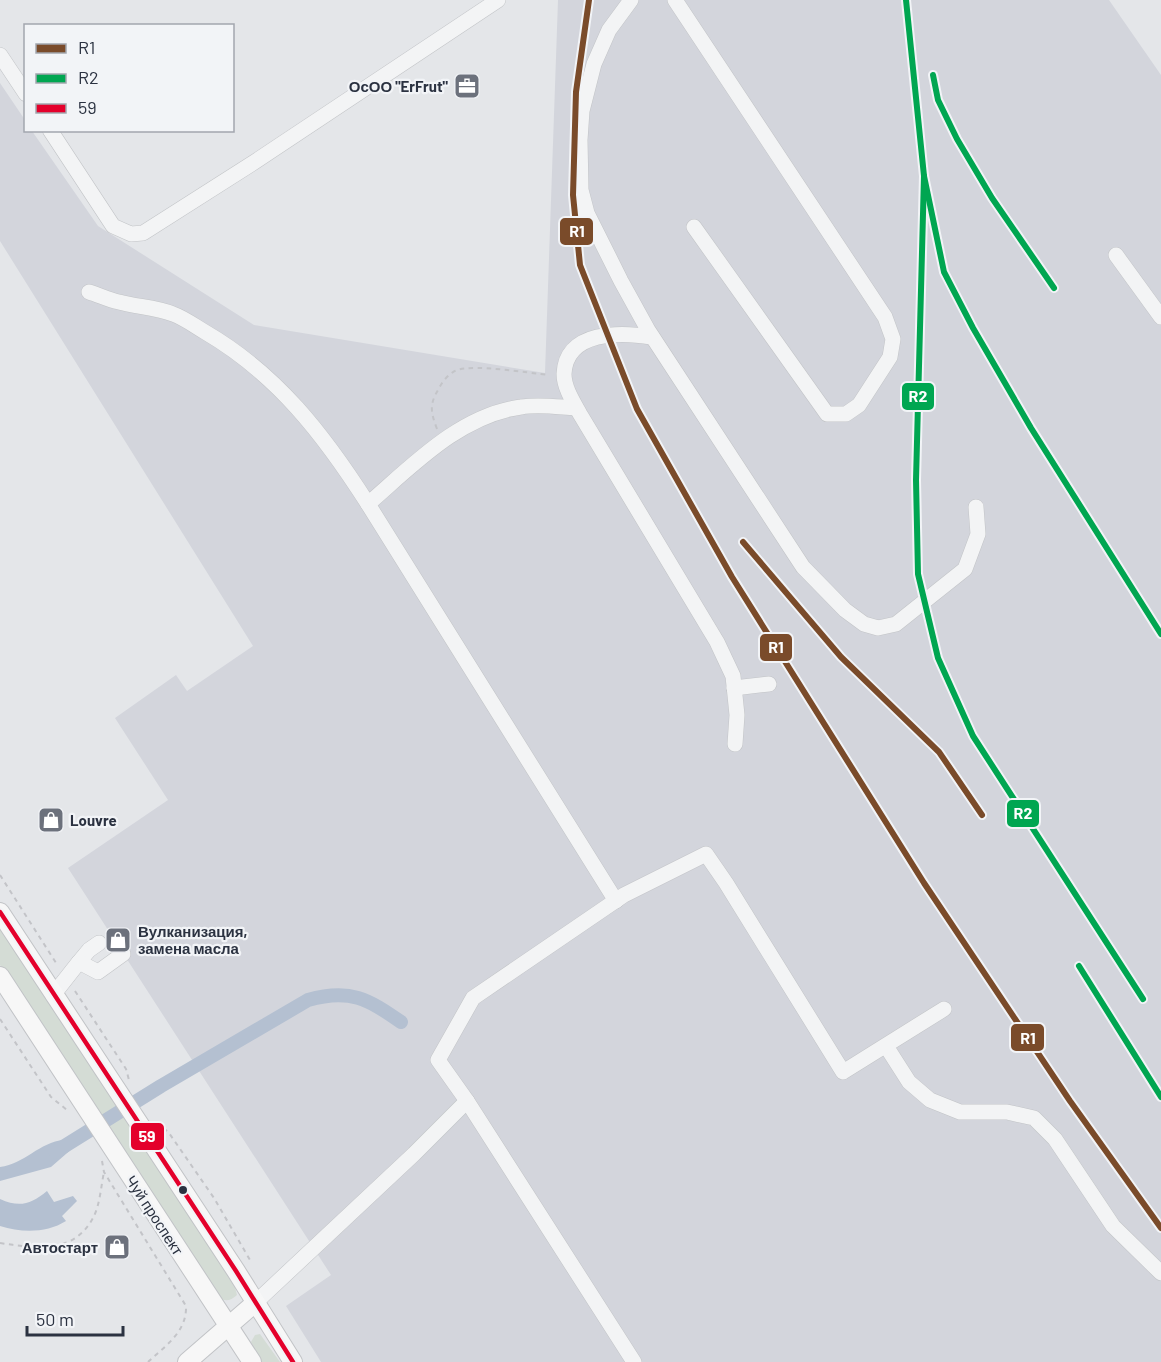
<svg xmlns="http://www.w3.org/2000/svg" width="1161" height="1362" font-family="Barlow,sans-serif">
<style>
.built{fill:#d3d5dc}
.green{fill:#d4dcd5}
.water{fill:#b4c0d1}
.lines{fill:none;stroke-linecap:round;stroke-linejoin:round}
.canal{stroke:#b4c0d1;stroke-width:14}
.minor-casing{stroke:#c2c4c7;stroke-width:16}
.major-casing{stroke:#c1c3c6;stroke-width:20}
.path{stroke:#c3c4c8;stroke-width:2;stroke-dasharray:4.5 4.5;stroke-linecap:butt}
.minor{stroke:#f3f4f5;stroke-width:15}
.major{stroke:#f7f7f7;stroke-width:18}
.bus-1-casing{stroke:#f2f4f7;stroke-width:9}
.bus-1{stroke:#e4002b;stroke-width:4.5}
.rail-1-casing{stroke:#f2f4f7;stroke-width:10}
.rail-2-casing{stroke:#f2f4f7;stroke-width:10}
.rail-1{stroke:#7a4b2a;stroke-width:6}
.rail-2{stroke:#00a651;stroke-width:6}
.bus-dot{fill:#2b3241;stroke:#f2f4f7;stroke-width:2}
.labels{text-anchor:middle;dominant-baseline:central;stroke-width:4.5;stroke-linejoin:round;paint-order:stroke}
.poi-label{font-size:15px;font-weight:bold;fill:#2b3241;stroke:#f2f4f7;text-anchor:end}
.street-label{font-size:15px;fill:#2b3241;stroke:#f2f4f7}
.line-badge{stroke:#f2f4f7;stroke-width:2}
.badge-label{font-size:16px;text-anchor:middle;font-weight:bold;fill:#fff}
</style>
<rect width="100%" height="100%" fill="#e4e6e9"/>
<polygon class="built" points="558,0 1109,0 1161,75 1161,1362 321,1362 286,1306 331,1275 68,868 168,800 115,718 176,675 187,691 253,646 0,241 0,83 25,120 26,130 32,131 98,226 254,325 545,373"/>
<g class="green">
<path d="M0,926L234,1283L237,1295C229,1302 224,1302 216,1295L0,965Z"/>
<polygon points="260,1334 280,1362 262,1362 251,1342 255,1335"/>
</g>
<g class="water">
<path d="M64,1140L74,1147L51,1167L0,1181V1167C25,1164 39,1142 64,1140Z"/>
<path d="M47,1191L54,1202L73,1196L77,1201L62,1216L66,1221C47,1233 22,1233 0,1226V1199C20,1208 31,1204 47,1191Z"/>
</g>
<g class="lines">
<path class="canal" d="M55,1152L161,1086L308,1000C350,988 368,999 401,1022"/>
<g class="minor-casing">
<g id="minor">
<polyline points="631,0 609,30 594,64 582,111 580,140 581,190 587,213 621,281 648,330 803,567 845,610 864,624 878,628 896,624 965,569 978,534 976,507"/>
<polyline points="675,0 885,317 893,339 890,357 859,405 846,414 827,414 694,227"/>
<polyline points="0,55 26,94"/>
<polyline points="50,130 113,226 131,234 143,233 256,161 498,0"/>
<polyline points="1116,255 1161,317"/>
<path d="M89,292C99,295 109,300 119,302C137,307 156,307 173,314C184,318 195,326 205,332C277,374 324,435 368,504C412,466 460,415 521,407C539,404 558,407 576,408"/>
<path d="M652,337C621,332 566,330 564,374C564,388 574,403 580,414L717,642L733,676L737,715L735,744"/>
<polyline points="368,504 616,901"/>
<polyline points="734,688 769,684"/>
<polyline points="79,962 89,950 99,943"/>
<polyline points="53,995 79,962 98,972 123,954"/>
<polyline points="886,1046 909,1082 930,1100 960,1112 1007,1112 1034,1118 1055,1139 1113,1226 1161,1273"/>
<polyline points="255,1303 414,1154 467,1101"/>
<polyline points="634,1362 467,1101 438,1060 473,998 624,895 706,854 726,883 843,1072 944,1009"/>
</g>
</g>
<g class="major-casing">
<g id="major">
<polyline points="0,912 236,1271 293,1362"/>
<polyline points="0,976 252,1362"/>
<polyline points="187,1362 255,1303"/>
</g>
</g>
<g class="path">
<path d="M437,429C431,413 429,405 438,390C442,382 448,374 457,370C474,364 529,373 549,375"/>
<polyline points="0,875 58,966"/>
<polyline points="75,991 126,1069 129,1080"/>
<polyline points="0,1019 51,1097 67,1110"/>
<polyline points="157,1122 169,1133 214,1198 250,1260"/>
<path d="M102,1161L104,1172L186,1306C187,1332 165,1346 148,1362"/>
<path d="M0,1243C35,1248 73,1255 93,1218C100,1205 101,1186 104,1172"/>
</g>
<use href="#minor" class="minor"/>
<use href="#major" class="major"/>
<g class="bus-1-casing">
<polyline id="bus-1" points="0,912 236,1271 293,1362"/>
</g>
<use href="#bus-1" class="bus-1"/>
<g class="rail-1-casing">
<g id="rail-1">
<polyline points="589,0 576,92 573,195 580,265 637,409 732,577 924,883 1070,1101 1161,1228"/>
<polyline points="743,542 841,657 939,752 982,815"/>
</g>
</g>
<g class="rail-2-casing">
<g id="rail-2">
<polyline points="906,0 924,176 944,272 973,328 1031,428 1161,634"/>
<polyline points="933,75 938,100 957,139 992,198 1054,288"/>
<polyline points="924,176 916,480 918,574 938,658 973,736 1143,999"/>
<polyline points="1079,966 1161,1097"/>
</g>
</g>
<use href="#rail-1" class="rail-1"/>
<use href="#rail-2" class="rail-2"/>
</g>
<defs>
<g id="office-square" transform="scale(1.35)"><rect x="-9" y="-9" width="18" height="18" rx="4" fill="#6c717c" stroke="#f2f4f7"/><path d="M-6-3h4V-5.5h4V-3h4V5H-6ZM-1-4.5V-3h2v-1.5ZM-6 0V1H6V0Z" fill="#fff"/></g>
<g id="shop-square" transform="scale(1.35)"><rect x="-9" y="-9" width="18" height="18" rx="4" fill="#6c717c" stroke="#f2f4f7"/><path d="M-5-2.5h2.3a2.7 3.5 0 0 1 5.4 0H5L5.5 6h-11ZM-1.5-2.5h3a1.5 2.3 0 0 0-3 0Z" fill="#fff"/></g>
</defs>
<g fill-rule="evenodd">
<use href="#office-square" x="467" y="86"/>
<use href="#shop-square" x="51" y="820"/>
<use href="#shop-square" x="118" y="940"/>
<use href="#shop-square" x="117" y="1247"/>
</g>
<circle class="bus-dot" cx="183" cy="1190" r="5"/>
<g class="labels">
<g class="poi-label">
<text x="448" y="86">ОсОО "ErFrut"</text>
<text x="70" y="820" text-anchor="start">Louvre</text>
<text x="138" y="931" text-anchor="start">Вулканизация,<tspan x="138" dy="17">замена масла</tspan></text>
<text x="98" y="1247">Автостарт</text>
</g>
<g class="street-label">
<text transform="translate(155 1215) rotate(57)">Чуй проспект</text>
</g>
</g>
<g class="line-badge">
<rect x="559" y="217" width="35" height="29" rx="6" fill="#7a4b2a"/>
<rect x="901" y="382" width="34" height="29" rx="6" fill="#00a651"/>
<rect x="759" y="633" width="34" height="29" rx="6" fill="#7a4b2a"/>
<rect x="1006" y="799" width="34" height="29" rx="6" fill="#00a651"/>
<rect x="1010" y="1023" width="35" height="29" rx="6" fill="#7a4b2a"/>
<rect x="130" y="1122" width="35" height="29" rx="6" fill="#e4002b"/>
</g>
<g class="badge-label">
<text x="577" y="237">R1</text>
<text x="918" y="402">R2</text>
<text x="776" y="653">R1</text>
<text x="1023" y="819">R2</text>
<text x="1028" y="1044">R1</text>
<text x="147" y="1142">59</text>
</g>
<rect x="24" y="24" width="210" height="108" fill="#f2f4f7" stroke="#a2a6ae" stroke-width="1.5"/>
<rect x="36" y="44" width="30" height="9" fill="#7a4b2a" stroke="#a2a6ae" stroke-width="1.5"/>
<text x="78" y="54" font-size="18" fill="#2b3241">R1</text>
<rect x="36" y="74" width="30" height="9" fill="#00a651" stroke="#a2a6ae" stroke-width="1.5"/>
<text x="78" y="84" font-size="18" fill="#2b3241">R2</text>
<rect x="36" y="104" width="30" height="9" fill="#e4002b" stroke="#a2a6ae" stroke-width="1.5"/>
<text x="78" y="114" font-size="18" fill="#2b3241">59</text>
<path d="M27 1326v9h96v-9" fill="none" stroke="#2b3241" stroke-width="3"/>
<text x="36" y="1326" font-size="18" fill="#2b3241" stroke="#f2f4f7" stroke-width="4.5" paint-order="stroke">50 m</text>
</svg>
